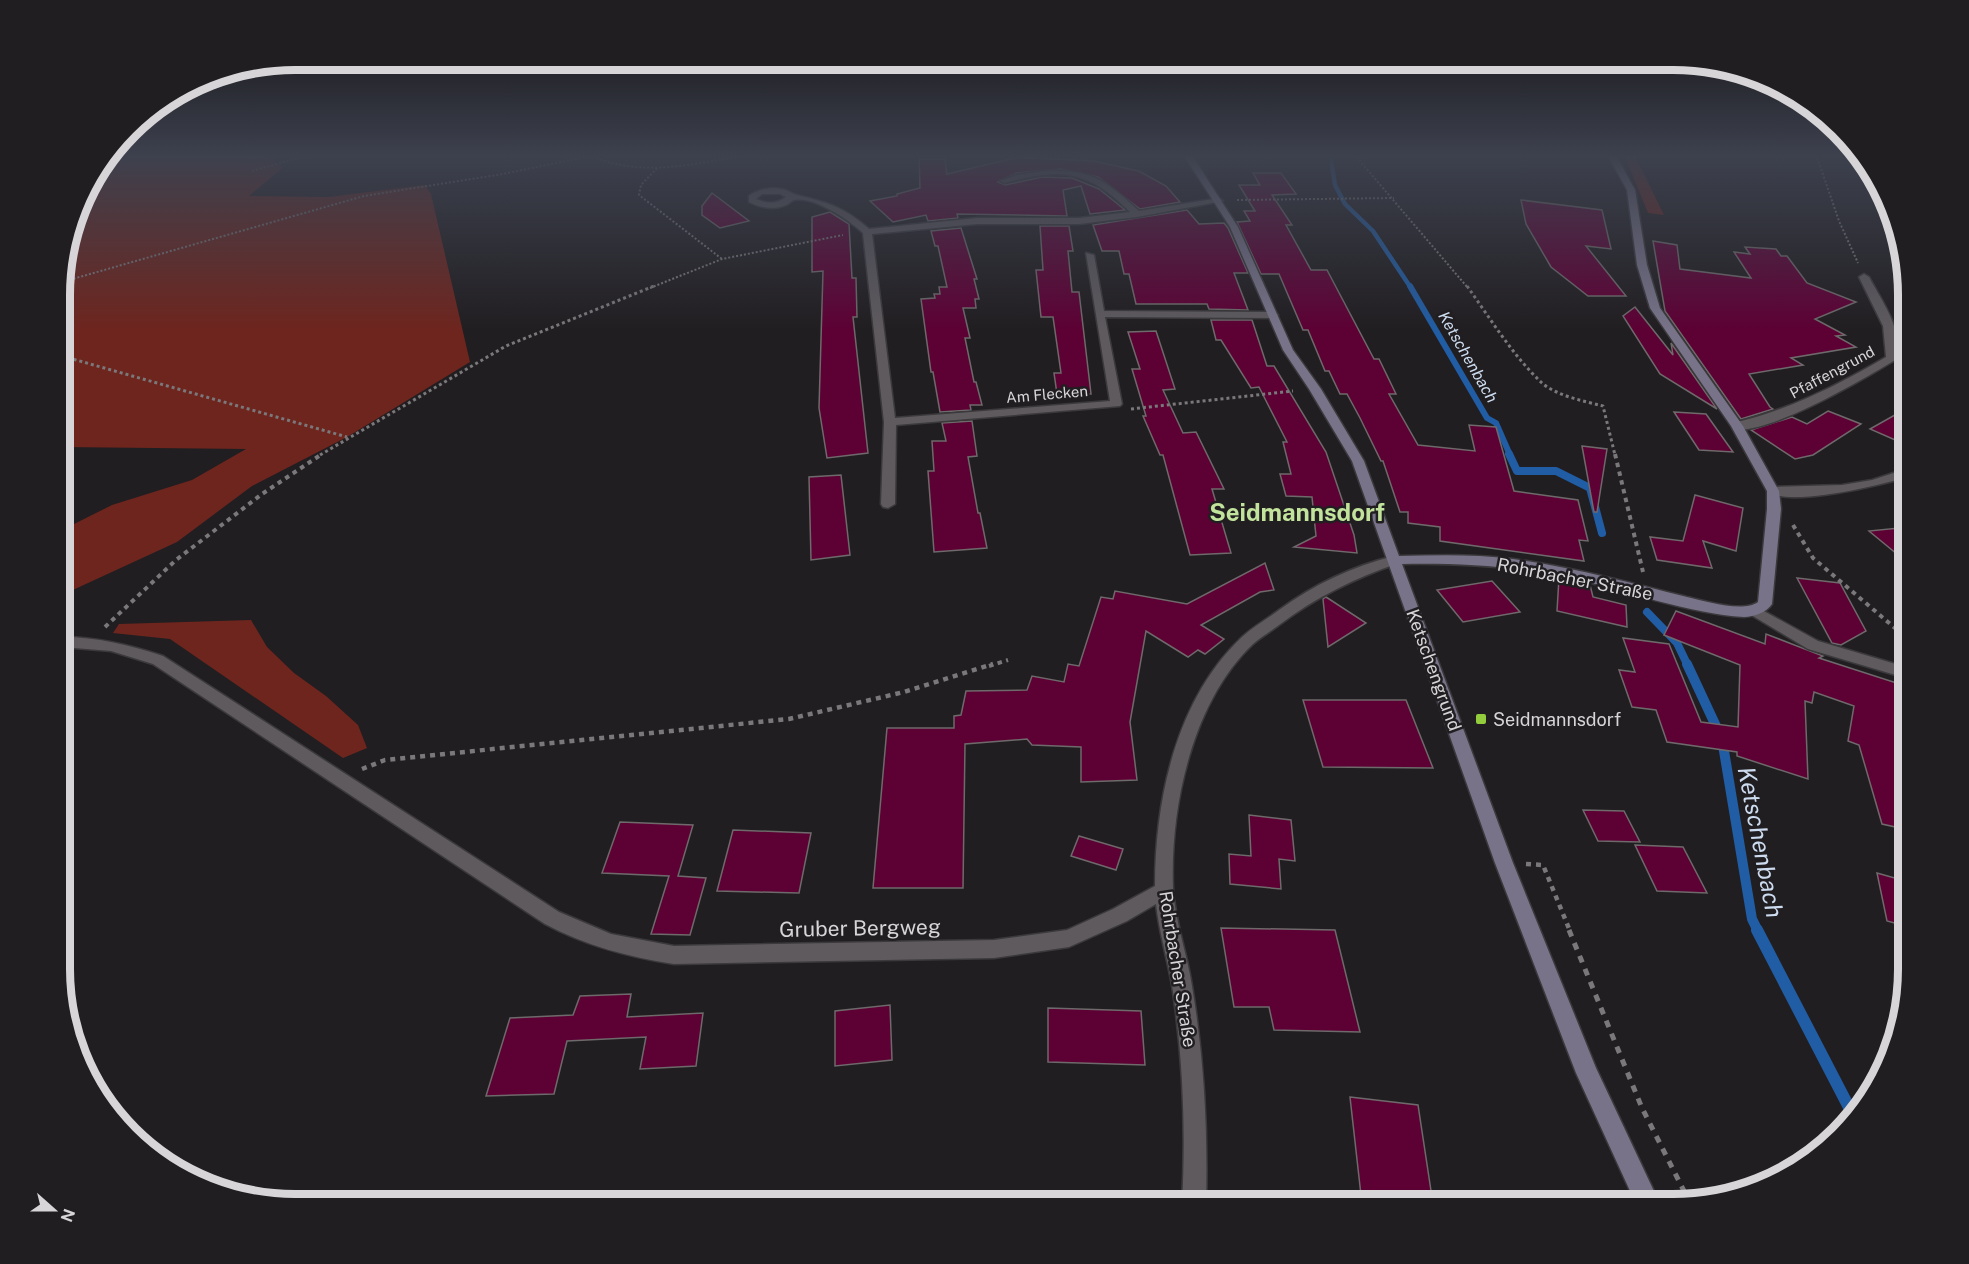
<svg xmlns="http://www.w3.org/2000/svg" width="1969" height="1264" font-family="'Public Sans',sans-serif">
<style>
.green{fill:#6e251e}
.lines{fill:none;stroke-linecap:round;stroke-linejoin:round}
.stream-far4{stroke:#215da4;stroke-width:4.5}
.stream-far3{stroke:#215da4;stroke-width:6}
.stream-far2{stroke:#215da4;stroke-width:8}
.stream-far1{stroke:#215da4;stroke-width:10}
.stream{stroke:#215da4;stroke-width:12}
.building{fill:#5d0034;stroke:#6e696a;stroke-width:1.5}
.street-casing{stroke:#3b393c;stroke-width:3}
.secondary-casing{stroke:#3b393c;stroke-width:3}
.path-far4{stroke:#7a787a;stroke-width:2;stroke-dasharray:2 2;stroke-linecap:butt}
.path-far3{stroke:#7a787a;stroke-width:3;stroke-dasharray:3 3;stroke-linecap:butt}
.path-far2{stroke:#7a787a;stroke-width:4;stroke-dasharray:4.5 4.5;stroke-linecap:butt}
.path-far1{stroke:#7a787a;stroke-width:4.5;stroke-dasharray:5 5;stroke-linecap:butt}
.path{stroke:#7a787a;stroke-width:5;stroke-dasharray:7 7;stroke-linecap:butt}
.street{fill:#5e5a5e;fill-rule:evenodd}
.secondary{fill:#787389;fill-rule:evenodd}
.poi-dot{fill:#93cc3d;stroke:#211e21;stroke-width:2}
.labels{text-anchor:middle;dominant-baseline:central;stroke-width:5;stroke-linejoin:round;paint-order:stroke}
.far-street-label{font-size:15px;fill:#d7d5d7;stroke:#211e21}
.far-water-label{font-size:16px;font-style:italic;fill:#ccdbef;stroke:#211e21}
.street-label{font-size:18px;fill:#d7d5d7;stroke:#211e21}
.poi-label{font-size:18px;fill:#d7d5d7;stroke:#211e21;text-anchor:start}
.near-street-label{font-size:21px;fill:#d7d5d7;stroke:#211e21}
.district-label{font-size:24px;font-weight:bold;fill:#c2e39c;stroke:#211e21}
.near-water-label{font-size:24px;font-style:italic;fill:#ccdbef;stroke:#211e21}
.rim{fill:none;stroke:#d7d5d7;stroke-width:8}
</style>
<rect width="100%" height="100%" fill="#211e21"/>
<g class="green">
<polygon points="112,154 253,154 273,159 282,168 249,196 328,197 425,185 431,194 470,362 347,437 252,486 177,542 62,595 62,530 112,505 192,480 246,449 62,447 62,265 84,191"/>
<polygon points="1624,154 1634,154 1664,215 1648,213"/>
<polygon points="251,620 267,647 294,673 326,696 358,725 367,748 343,758 170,639 113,633 119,624"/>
</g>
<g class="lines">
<polyline class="stream-far4" points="1330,154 1335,185 1345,204 1373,231 1411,288"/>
<polyline class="stream-far3" points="1410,286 1487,418 1496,423 1510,455"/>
<g class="stream-far2">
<polyline points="1509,454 1517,471 1556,471 1590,488 1602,533"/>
<polyline points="1647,612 1677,643 1688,666"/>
</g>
<polyline class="stream-far1" points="1687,664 1722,739 1752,919 1758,931"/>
<polyline class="stream" points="1757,930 1853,1115"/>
</g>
<g class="building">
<polygon points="1019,157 1093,161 1139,171 1166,186 1180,202 1140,209 1098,177 1061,169 1017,173 998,182 1005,185 1042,177 1072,178 1099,189 1125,210 1090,214 1081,186 1063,190 1067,216 957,214 958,218 928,221 926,215 893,222 870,201 897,196 897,194 920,188 919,159 945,159 947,174"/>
<polygon points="1253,173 1281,173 1296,194 1272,195 1292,225 1286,225 1311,270 1327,270 1374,359 1379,359 1396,394 1389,394 1418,445 1475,451 1469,425 1496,427 1514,491 1578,500 1588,541 1579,540 1584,561 1440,541 1440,527 1408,523 1408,512 1400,512 1383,461 1381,461 1360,418 1347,394 1340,394 1329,371 1325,371 1308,330 1303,330 1279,274 1261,274 1237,222 1250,221 1244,211 1255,211 1239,185 1260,185"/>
<polygon points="712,193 749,221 720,228 702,215 702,206"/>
<polygon points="1521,200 1602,210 1611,249 1586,246 1626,296 1588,296 1551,267 1526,224"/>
<polygon points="1187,210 1199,224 1224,223 1228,228 1248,273 1234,273 1248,310 1209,309 1207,304 1136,304 1129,274 1124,274 1119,251 1102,251 1093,225"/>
<polygon points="830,212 849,224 852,278 856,278 857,317 853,317 868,453 827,458 819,408 823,271 812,272 812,217"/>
<polygon points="1040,226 1069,226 1073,251 1068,251 1072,292 1079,292 1091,394 1057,394 1054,373 1061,373 1053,317 1041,317 1036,270 1043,270"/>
<polygon points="961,228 977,279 974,279 979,299 975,299 976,308 963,308 970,338 965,338 974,382 976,382 982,405 970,405 971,410 940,412 933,372 931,372 921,299 935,298 934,294 940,294 939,287 947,287 938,246 935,246 931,231"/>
<polygon points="1653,241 1677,245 1680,269 1751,278 1734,252 1750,254 1745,247 1776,249 1781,256 1787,256 1807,283 1856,302 1815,319 1845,335 1836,336 1856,347 1791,358 1803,365 1749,374 1770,407 1773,409 1741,419 1665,311"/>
<polygon points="1635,307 1673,355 1671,343 1717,409 1660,374 1623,316"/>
<polygon points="1211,320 1252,320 1267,366 1274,366 1326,452 1354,535 1357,553 1294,547 1316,536 1312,497 1286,496 1280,474 1291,474 1283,442 1287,442 1259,387 1251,388 1221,340 1216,340"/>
<polygon points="1156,331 1175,389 1163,390 1183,433 1196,432 1224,489 1212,489 1231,553 1190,555 1163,455 1160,455 1143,416 1146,416 1132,369 1140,369 1128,332"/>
<polygon points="1909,407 1909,446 1870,429"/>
<polygon points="1828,411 1861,424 1813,455 1795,459 1751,430 1792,417 1807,424"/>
<polygon points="1674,412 1706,414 1733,452 1699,450"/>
<polygon points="972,421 977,456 968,457 978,513 980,513 987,548 934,552 928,471 934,471 932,441 946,441 942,423"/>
<polygon points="1582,446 1607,449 1597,512 1594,512"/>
<polygon points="841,475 850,555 811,560 809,477"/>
<polygon points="1695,495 1743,508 1736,551 1703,541 1712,568 1657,560 1650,537 1683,541"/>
<polygon points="1909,527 1909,564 1869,531"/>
<polygon points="1265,563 1274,590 1260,592 1201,625 1224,639 1205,654 1198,650 1188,657 1146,631 1130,722 1137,780 1081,782 1081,747 1032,745 1027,739 965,744 963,888 873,888 887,728 954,728 954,716 961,715 966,691 1027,690 1032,676 1064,682 1068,664 1079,666 1101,597 1113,599 1115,591 1187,604"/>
<polygon points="1559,578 1590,585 1593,597 1626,605 1627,627 1557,611"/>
<polygon points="1797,578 1840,583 1866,631 1841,645 1832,643"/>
<polygon points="1492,581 1520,612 1463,622 1437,590"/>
<polygon points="1326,597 1366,623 1328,647 1323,599"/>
<polygon points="1676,611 1765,644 1766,634 1823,656 1819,658 1909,687 1909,830 1882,824 1859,745 1848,741 1854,706 1814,692 1812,703 1805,701 1808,779 1737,756 1737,752 1667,742 1656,710 1632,707 1619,670 1635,672 1623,638 1669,644 1701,722 1738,727 1740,665 1664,635"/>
<polygon points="1303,700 1406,700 1433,768 1323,767"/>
<polygon points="1583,810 1624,811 1640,842 1598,841"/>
<polygon points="1249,815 1291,820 1295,861 1279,859 1281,889 1230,884 1229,854 1251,856"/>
<polygon points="620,822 693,825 678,876 706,878 690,935 651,934 669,876 602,873"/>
<polygon points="733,830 811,833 799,893 717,891"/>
<polygon points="1079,836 1123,849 1116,870 1071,856"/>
<polygon points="1635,845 1683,847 1707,893 1657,891"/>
<polygon points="1877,873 1909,882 1909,927 1887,921"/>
<polygon points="1221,928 1335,930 1360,1032 1274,1030 1269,1007 1234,1007"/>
<polygon points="631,994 627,1017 703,1013 696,1066 640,1069 646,1037 567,1041 554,1094 486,1096 510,1018 573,1015 580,996"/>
<polygon points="890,1005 892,1060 835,1066 835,1011"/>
<polygon points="1048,1008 1141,1011 1145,1065 1048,1062"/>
<polygon points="1350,1097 1418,1105 1433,1204 1362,1204"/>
</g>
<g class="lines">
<g class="street-casing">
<g id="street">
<path d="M1044,171C1092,169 1105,180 1139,211L1219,198L1223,201L1137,217L1079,224H977L872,234L895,418L1110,401L1086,253L1094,255L1104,311L1273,312L1278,315L1273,318L1105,317L1122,404L1120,406L896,425L895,504L888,508L883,507L881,504L884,422L863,233C849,220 814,196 794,200C791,201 789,204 786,205C774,210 761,208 749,202V196C757,189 774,186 785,190C789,191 793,194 797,195C829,203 844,207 869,229L977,218H1079L1130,212C1087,169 1062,168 1004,183L1000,181L1017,175ZM762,194H780L786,197C777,204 767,204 756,199Z"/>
<path d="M1864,274L1869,277C1881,300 1906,333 1895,360C1864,379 1767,436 1733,429V423C1789,410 1836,386 1886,357L1883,326L1859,277Z"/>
<path d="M1909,468V476C1885,485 1785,508 1767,491L1773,487L1842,485L1872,480Z"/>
<path d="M1394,556L1401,560L1399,563C1355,578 1316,597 1279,625C1270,632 1261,637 1253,644C1192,702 1170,807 1173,888C1175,922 1187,953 1192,986C1204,1058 1208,1131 1206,1204H1182C1186,1131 1183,1057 1172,985C1167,958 1159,931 1156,904L1127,921L1069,947L994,958L674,964C629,957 586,946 545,924L153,664L111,651L62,647V637C97,637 130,645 163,656L559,912L611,934L674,946L994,940L1067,930L1113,909L1155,886C1155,800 1176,699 1242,637C1253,627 1267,619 1279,610C1313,585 1353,566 1394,556Z"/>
<polygon points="1753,605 1818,641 1909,668 1909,679 1808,649 1748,613 1746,610"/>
</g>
</g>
<g class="secondary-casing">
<path id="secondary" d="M1183,154H1191L1238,227L1293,350L1321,389L1364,461L1399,556C1437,555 1476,554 1513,559C1572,567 1630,583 1687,597C1705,601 1743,613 1758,602L1767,509V491L1731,426L1650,308L1637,265L1627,190L1607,154H1615L1635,190L1647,265L1660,308L1743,426L1779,491L1781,509L1772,604C1767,612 1754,617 1744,617C1690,614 1625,590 1570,578C1514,566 1460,563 1402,564L1513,863L1596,1068L1660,1204H1636L1576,1073L1495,863L1352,461L1309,389L1283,350L1230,227Z"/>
</g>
<g class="path-far4">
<polyline points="1354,154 1468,288"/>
<polyline points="1816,154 1839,221 1858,263"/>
<path d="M589,155C642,179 697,163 752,154"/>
<polyline points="657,168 641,185 639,195 722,259"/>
<polyline points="252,171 312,154"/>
<polyline points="1237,200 1394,198"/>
<polyline points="62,282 364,196 503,174 590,156"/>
<polyline points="650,288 722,259 843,235"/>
</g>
<g class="path-far3">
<path d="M1467,286C1490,318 1513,356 1542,383C1557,396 1584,401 1603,406L1615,455"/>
<polyline points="62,356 347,437"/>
<polyline points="1131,409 1293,391"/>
<polyline points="320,455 506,346 654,286"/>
</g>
<g class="path-far2">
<polyline points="1615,454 1643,572"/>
<polyline points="1793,525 1813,558 1909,640"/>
<polyline points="105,627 176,560 262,494 322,454"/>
<polyline points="989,666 1008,660"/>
</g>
<g class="path-far1">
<polyline points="362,769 385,760 789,719 904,692 993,664"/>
<polyline points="1526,864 1543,865 1570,931"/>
</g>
<polyline class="path" points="1569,930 1642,1108 1690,1203"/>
<use href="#street" class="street"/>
<use href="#secondary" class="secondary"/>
</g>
<linearGradient id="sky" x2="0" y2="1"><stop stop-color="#121012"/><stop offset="0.47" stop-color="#3d414e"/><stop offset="1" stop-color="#3d414e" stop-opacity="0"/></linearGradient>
<rect width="1969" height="331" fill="url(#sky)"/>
<rect class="poi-dot" x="1475" y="713" width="12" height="12" rx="3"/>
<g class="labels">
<g class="far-street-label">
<text transform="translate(1832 372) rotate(-28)">Pfaffengrund</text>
<text transform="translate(1047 394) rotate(-5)">Am Flecken</text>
</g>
<g class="far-water-label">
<text transform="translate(1468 357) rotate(60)">Ketschenbach</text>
</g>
<g class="street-label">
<text transform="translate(1575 579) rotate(11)">Rohrbacher Straße</text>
<text transform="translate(1434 670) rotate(70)">Ketschengrund</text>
<text transform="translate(1178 969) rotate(81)">Rohrbacher Straße</text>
</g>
<g class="poi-label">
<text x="1493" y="719">Seidmannsdorf</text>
</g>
<g class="near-street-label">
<text transform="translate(860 928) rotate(-1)">Gruber Bergweg</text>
</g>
<g class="district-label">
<text x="1297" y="512">Seidmannsdorf</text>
</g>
<g class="near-water-label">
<text transform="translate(1761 842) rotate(79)">Ketschenbach</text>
</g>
</g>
<path d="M0 0H1969V1264H0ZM295 70H1673A225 225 0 0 1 1898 295V969A225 225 0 0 1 1673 1194H295A225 225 0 0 1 70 969V295A225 225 0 0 1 295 70Z" fill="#211e21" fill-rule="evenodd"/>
<path class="rim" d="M295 70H1673A225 225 0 0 1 1898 295V969A225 225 0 0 1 1673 1194H295A225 225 0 0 1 70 969V295A225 225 0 0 1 295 70Z"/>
<g transform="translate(54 1210) rotate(111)" stroke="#211e21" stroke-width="4.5" paint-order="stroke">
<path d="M0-4.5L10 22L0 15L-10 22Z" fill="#d7d5d7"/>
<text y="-9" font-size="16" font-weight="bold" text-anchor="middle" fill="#d7d5d7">N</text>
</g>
</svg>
